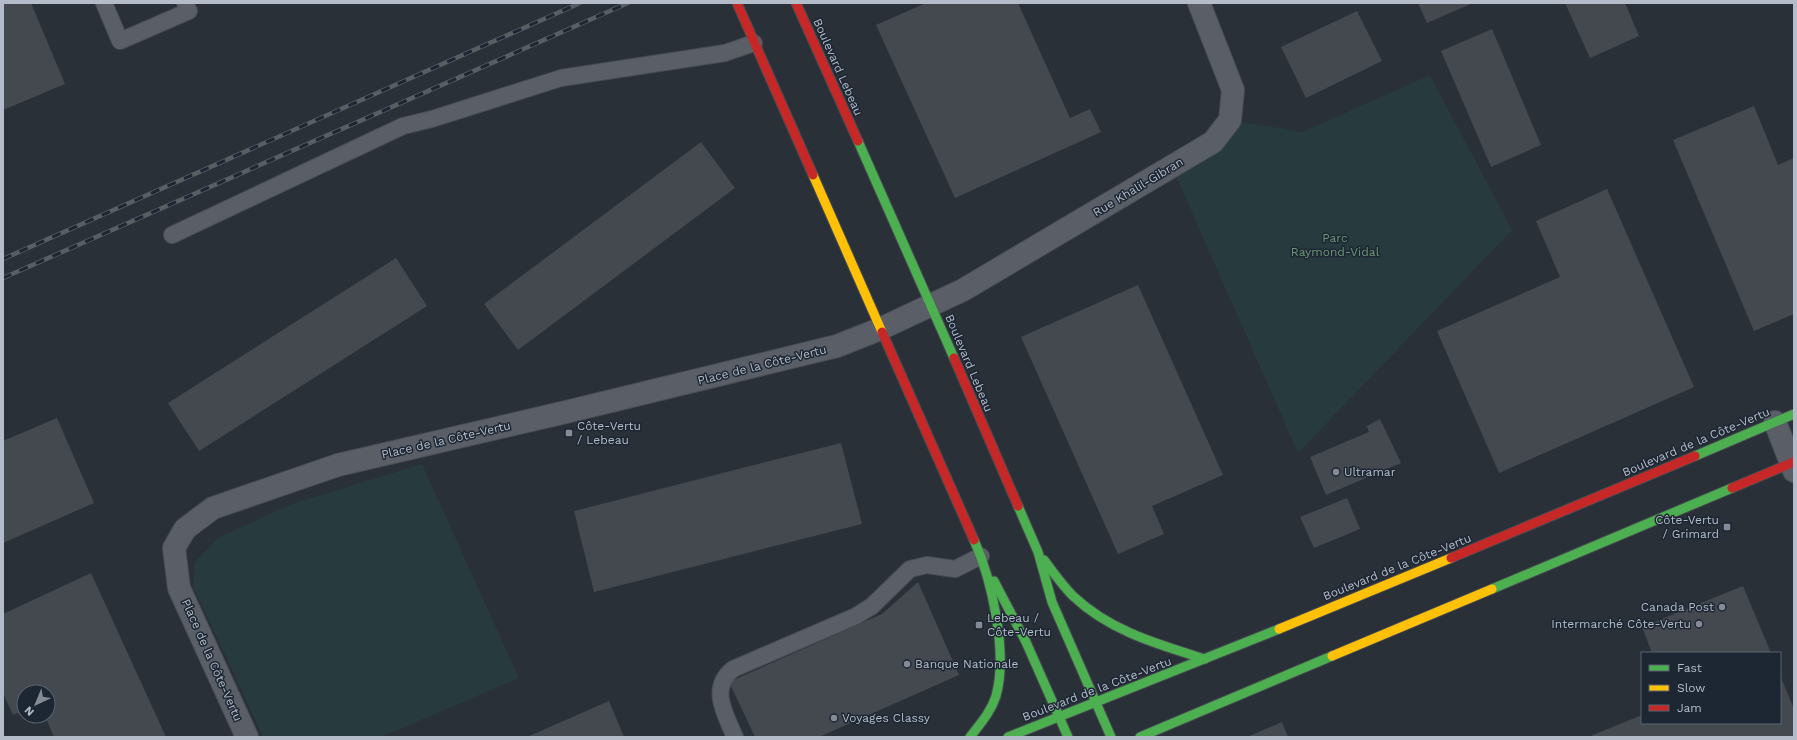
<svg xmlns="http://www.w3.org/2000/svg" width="1797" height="740" font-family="'Work Sans',sans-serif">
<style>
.green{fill:#273a3e}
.building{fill:#444950}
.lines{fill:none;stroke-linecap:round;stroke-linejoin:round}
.lane-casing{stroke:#484c53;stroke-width:18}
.street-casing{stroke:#484c53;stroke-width:24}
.fast-casing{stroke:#484c53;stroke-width:11}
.slow-casing{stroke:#484c53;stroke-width:11}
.jam-casing{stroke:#484c53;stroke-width:11}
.lane{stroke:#5a5e66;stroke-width:16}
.street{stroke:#5a5e66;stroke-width:22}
.fast{stroke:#4caf50;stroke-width:9}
.slow{stroke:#ffc107;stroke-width:9}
.jam{stroke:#c62828;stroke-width:9}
.rail-casing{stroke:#595d64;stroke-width:4.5}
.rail{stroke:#1d2633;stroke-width:3;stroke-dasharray:9;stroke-linecap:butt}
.poi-dot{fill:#848b96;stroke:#1d2633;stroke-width:1.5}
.labels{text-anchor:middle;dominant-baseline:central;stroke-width:3;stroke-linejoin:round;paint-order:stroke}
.street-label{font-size:12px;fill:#b4bcc9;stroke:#1d2633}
.park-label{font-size:12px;fill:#6b9a76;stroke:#1d2633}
.poi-label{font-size:12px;fill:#b4bcc9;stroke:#1d2633;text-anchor:start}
</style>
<rect width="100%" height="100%" fill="#2a3038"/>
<g class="green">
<polygon points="1430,75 1512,230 1298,453 1172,167 1230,120 1303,132"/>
<polygon points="422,464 519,678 381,737 263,737 193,586 195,562 218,538 292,504"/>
</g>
<g class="building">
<polygon points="3,3 31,3 65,84 3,110"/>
<polygon points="926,3 1018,3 1070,118 1090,109 1101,132 955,198 876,25"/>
<polygon points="1418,3 1473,3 1427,23"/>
<polygon points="1565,3 1625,3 1639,36 1590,58"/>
<polygon points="1357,11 1382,61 1306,98 1281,47"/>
<polygon points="1492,29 1541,145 1491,167 1441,51"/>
<polygon points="1754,106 1778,165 1794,158 1794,314 1754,331 1673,140"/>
<polygon points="701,142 735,188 518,350 484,304"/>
<polygon points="1607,189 1694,387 1499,473 1437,331 1560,277 1536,221"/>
<polygon points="396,258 427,306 199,451 168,403"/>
<polygon points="1138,285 1223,475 1152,506 1164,534 1118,554 1021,337"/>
<polygon points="57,418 94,503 3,543 3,441"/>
<polygon points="1380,419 1401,463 1326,495 1310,457 1369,432 1367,426"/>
<polygon points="841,443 862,524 594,592 574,511"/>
<polygon points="1347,498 1360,529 1314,548 1300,517"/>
<polygon points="91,573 166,737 54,737 45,716 48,716 48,692 24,692 24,710 13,715 3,693 3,614"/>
<polygon points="918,582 959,675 819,737 755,737 729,682 882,614"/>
<polygon points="1743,586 1771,653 1652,653 1642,627"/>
<polygon points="1780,675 1794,709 1794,737 1588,737 1642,715 1642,723 1780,723"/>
<polygon points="609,701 624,737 527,737"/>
<polygon points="1282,722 1288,737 1247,737"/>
</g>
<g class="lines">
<g class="lane-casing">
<g id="lane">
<polyline points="104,3 120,41 189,11 185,3"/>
<polyline points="172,235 403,126 432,119 561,78 725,53 754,43"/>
<path d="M735,737C725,714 709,688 733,669L856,616L872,606L910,569L927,565L955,569L981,556"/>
</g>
</g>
<g class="street-casing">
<g id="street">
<polyline points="1775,422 1794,471"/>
<polyline points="247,737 179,588 174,548 185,529 213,508 338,465 566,412 837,346 880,329 963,290 1213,142 1230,120 1233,90 1199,3"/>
</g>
</g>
<g class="fast-casing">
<g id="fast">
<polyline points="858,141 954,358"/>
<polyline points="1695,456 1794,414"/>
<polyline points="1018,506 1038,552 1052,602 1111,737"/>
<path d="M1044,560C1053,572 1062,585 1073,596C1110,631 1157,644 1205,659"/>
<polyline points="994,581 1026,642 1068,737"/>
<polyline points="1492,589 1732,488"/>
<path d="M970,737C980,724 991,712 996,696C1008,653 992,580 974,540"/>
<polyline points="1008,737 1279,629"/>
<polyline points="1140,737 1332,656"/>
</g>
</g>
<g class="slow-casing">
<g id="slow">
<polyline points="813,175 882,332"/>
<polyline points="1279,629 1451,558"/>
<polyline points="1332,656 1492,589"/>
</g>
</g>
<g class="jam-casing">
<g id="jam">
<polyline points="737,3 813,175"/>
<polyline points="796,3 858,141"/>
<polyline points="882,332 974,540"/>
<polyline points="954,358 1018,506"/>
<polyline points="1732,488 1794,462"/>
<polyline points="1451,558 1695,456"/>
</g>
</g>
<use href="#lane" class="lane"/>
<use href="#street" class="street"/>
<use href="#fast" class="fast"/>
<use href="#slow" class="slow"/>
<use href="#jam" class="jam"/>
<g class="rail-casing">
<g id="rail">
<polyline points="3,259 580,3"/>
<polyline points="3,278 628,3"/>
</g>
</g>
<use href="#rail" class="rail"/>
</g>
<g class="poi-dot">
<rect x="565" y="429" width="8" height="8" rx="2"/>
<circle cx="1336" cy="472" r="4"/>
<rect x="1723" y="523" width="8" height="8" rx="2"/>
<circle cx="1722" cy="607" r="4"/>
<circle cx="1699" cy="624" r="4"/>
<rect x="975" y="621" width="8" height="8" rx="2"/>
<circle cx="907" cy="664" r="4"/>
<circle cx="834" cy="718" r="4"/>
</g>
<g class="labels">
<g class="street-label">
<text transform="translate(838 67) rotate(66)">Boulevard Lebeau</text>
<text transform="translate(1138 187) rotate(-31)">Rue Khalil-Gibran</text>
<text transform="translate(969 363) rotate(67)">Boulevard Lebeau</text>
<text transform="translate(762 365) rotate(-14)">Place de la Côte-Vertu</text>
<text transform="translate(446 440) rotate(-13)">Place de la Côte-Vertu</text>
<text transform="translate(1696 442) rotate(-23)">Boulevard de la Côte-Vertu</text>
<text transform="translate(1397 567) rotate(-22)">Boulevard de la Côte-Vertu</text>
<text transform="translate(212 660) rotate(66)">Place de la Côte-Vertu</text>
<text transform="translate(1097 689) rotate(-21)">Boulevard de la Côte-Vertu</text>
</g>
<g class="park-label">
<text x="1335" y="238">Parc<tspan x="1335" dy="14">Raymond-Vidal</tspan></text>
</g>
<g class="poi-label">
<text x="577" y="426">Côte-Vertu<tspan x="577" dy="14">/ Lebeau</tspan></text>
<text x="1344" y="472">Ultramar</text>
<text x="1719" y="520" text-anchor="end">Côte-Vertu<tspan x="1719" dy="14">/ Grimard</tspan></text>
<text x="1714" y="607" text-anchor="end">Canada Post</text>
<text x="987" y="618">Lebeau /<tspan x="987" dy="14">Côte-Vertu</tspan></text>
<text x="1691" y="624" text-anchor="end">Intermarché Côte-Vertu</text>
<text x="915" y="664">Banque Nationale</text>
<text x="842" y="718">Voyages Classy</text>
</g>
</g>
<rect width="1797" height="740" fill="none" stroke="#b4bcc9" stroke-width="8"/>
<rect x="1641" y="652" width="140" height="72" fill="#1d2633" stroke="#59626f"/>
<rect x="1649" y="665" width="20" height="6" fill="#4caf50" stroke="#59626f"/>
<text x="1677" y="672" font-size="12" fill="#b4bcc9">Fast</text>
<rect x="1649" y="685" width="20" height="6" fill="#ffc107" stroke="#59626f"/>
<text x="1677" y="692" font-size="12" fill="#b4bcc9">Slow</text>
<rect x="1649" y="705" width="20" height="6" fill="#c62828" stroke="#59626f"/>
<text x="1677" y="712" font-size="12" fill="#b4bcc9">Jam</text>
<g transform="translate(36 704) rotate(224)"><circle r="19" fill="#1d2633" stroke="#59626f"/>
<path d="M0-3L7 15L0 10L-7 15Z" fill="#848b96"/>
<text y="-6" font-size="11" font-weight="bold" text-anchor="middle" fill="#b4bcc9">N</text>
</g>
</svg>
